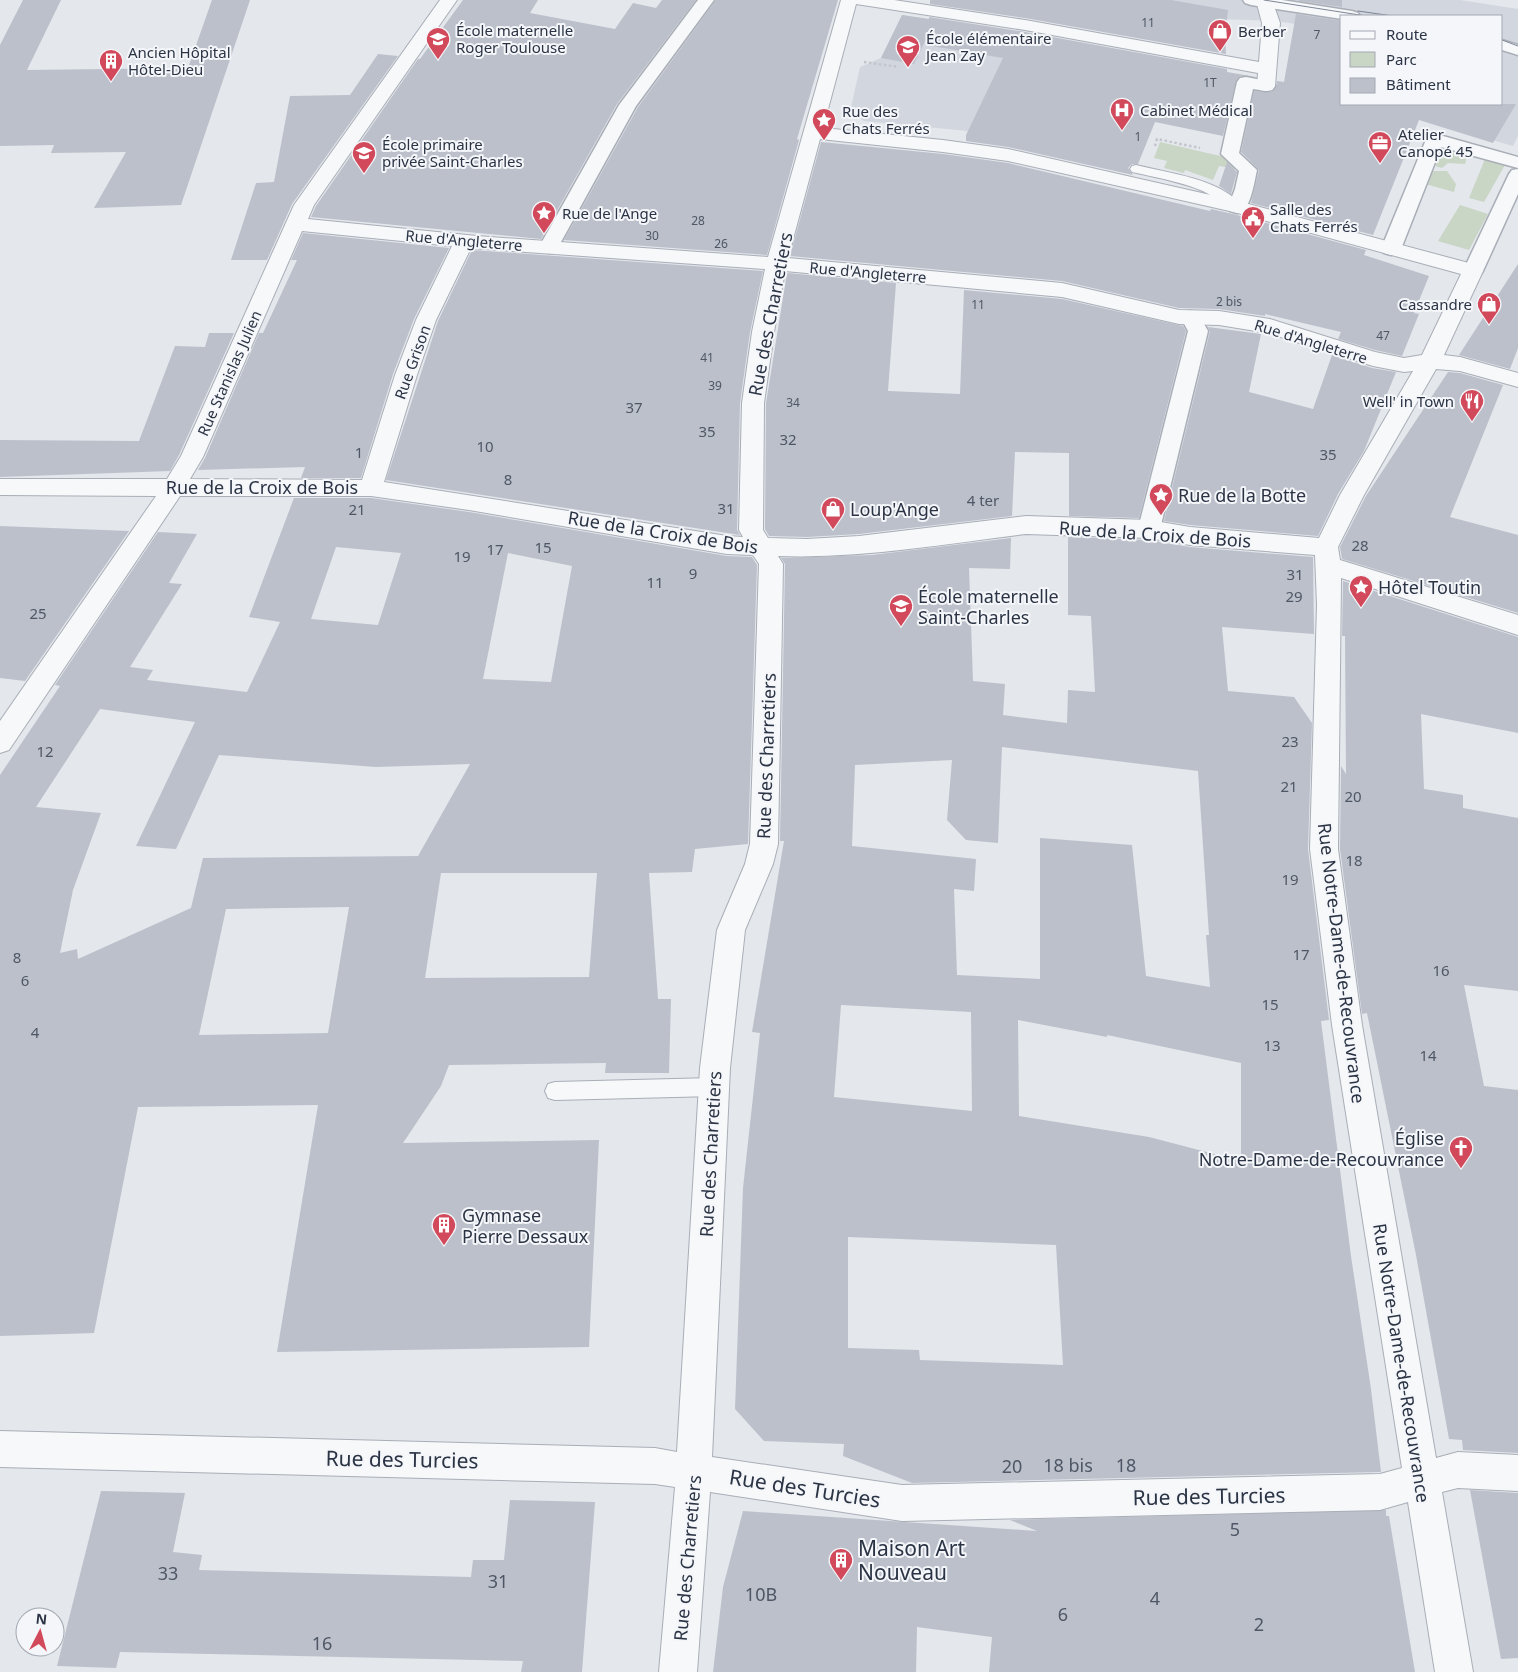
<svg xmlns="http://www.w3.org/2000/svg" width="1518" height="1672" font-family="'Noto Sans',sans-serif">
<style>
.built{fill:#d2d6de}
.green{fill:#c9d6c5}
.building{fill:#bbc0ca;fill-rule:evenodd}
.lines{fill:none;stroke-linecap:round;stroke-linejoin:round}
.service-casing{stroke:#a9aeb7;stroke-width:2}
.pedestrian-casing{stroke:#a9aeb7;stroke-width:3}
.minor-casing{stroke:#a9aeb7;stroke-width:2}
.path{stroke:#c2c5cb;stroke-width:2.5;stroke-dasharray:2.5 2.5;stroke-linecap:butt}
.service{fill:#f7f8fa;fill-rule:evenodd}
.pedestrian{fill:#f7f8fa;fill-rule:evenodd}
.minor{fill:#f7f8fa;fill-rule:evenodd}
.tram{stroke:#7d8696;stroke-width:1}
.labels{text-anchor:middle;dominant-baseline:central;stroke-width:4;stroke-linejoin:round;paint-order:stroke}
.far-number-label{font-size:12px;fill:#4f5766}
.far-poi-label{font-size:15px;fill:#2b3445;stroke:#f4f6f9;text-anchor:start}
.far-street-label{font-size:15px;fill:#2b3445;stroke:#f4f6f9}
.number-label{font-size:15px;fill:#4f5766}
.street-label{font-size:18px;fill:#2b3445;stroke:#f4f6f9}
.poi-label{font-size:18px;fill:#2b3445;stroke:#f4f6f9;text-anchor:start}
.near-number-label{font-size:18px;fill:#4f5766}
.near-street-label{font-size:21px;fill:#2b3445;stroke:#f4f6f9}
.near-poi-label{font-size:21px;fill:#2b3445;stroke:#f4f6f9;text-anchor:start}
</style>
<rect width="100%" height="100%" fill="#e4e7ec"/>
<g class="built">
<polygon points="1106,0 1460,0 1518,9 1518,136 1513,146 1461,131 1477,104 1502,104 1502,16 1342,16 1342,32 1277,21 1216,19"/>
<polygon points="902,15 1030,35 968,131 864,121 850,112 860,67 881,58"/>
</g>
<g class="green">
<polygon points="1160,142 1229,158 1237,169 1219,166 1213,180 1185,170 1184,173 1164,168 1167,161 1154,158"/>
<polygon points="1448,147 1468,153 1465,164 1448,163 1442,168 1435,166"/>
<polygon points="1485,159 1505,165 1484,202 1469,198"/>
<polygon points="1433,171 1447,171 1456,184 1454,192 1425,184"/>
<polygon points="1460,205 1488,214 1469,250 1438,241"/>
</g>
<g class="building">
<polygon points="23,0 61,0 27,70 188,68 212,0 250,0 181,205 94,208 126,152 51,153 54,145 0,146 0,45"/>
<polygon points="463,0 538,0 530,13 615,29 633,3 656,8 662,0 696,0 617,104 541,239 311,217 316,206 418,59 420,59"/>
<polygon points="716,0 838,0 797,139 799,140 767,255 564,240 638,107"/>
<polygon points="930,0 1171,0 1228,10 1225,34 1226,54 1025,18 930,4"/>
<polygon points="1299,0 1342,0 1342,7 1299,1"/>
<polygon points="1296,14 1342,21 1342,104 1516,104 1493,143 1419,120 1373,235 1251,203 1259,170 1241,152 1254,91 1272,92 1276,87 1277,81 1284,82"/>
<polygon points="902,15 929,19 929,17 1025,32 1227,69 1227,72 1256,77 1240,76 1236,81 1223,136 1155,122 1138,164 1132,164 1128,168 1133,175 1008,147 966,141 966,135 1003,58 926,45 927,37 914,64 881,58"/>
<polygon points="378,54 398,56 292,204 267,260 231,260 256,183 274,182 290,96 350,95"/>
<polygon points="821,142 943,154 1008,163 1210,211 1211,209 1237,215 1366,250 1364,255 1429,276 1414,313 1419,314 1402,356 1375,350 1338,339 1341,332 1265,314 1265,316 1219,309 1179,308 1062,281 790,256"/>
<polygon points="1227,162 1237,172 1231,194 1219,186"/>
<polygon points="303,233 449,248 414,319 393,374 361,478 301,478 305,467 198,470 205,458 259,333 263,333 297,260 291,260"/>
<polygon points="472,250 763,271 750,332 740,403 737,530 740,535 386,480 438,321"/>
<polygon points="1518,264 1518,348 1510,369 1459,355"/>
<polygon points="787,273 896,283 888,391 960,394 964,290 1062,299 1183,326 1186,331 1139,518 1069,516 1069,453 1015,452 1012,516 859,534 807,537 769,536 765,529 766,403"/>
<polygon points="1208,327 1261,334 1249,392 1313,409 1332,355 1372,368 1396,372 1364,451 1338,494 1318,536 1190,525 1164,521 1210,331"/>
<polygon points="209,333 234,333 179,455 170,471 0,477 0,440 139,441 175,346 205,347"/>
<polygon points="1448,372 1460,373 1503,385 1450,517 1518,535 1518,613 1342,559 1340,547 1366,496"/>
<path d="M294,498H371L469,512L727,556L752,557L757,565L748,844L695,849L692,872L649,873L658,999H671L669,1073H605L606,1063L449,1065L441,1086L403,1143L599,1140L589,1347L277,1352L318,1105L138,1107L94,1333L0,1336V775L60,686L55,685L158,532L197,534L169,583L182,584L130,667L153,670L147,680L247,692L280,622L249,617ZM336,547L401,553L378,625L311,619ZM508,553L572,566L551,682L483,679ZM100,709L195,722L136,846L176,849L219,755L376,767L470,764L418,856L203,858L191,908L78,959L77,949L60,953L73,890L101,813L36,807ZM441,873H597L589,977L425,978ZM349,907L328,1033L199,1035L226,909Z"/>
<polygon points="0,526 129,531 25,681 0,678"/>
<path d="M1068,537L1149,540L1190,547L1313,557L1314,634L1222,627L1228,691L1294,697L1312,723L1308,849L1329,1020L1321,1021L1351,1256L1371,1389L1381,1472L912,1483L843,1456L844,1444L764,1441L735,1409L743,1188L760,1033L752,1032L784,841H780L785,564L781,558L872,555L1011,538L1010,569L969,568L973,681L1005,684L1003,715L1067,723L1068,690L1095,692L1091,616L1068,615ZM1002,747L1198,771L1209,935H1206L1210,987L1146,976L1132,845L1040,838V979L957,975L954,889L974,891L976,859L852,846L855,765L952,760L947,820L966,840L998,843ZM841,1005L971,1012L972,1111L834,1097ZM1018,1020L1107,1037V1035L1241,1063V1161L1149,1137L1019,1116ZM848,1237L1056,1245L1063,1365L920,1360L919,1350L848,1348Z"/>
<polygon points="1343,581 1518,637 1518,733 1421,714 1424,789 1463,795 1463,808 1518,818 1518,991 1464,985 1484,1086 1518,1090 1518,1453 1463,1450 1462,1440 1449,1439 1416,1255 1367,1013 1362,1014 1340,849 1341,766 1346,774 1345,636 1342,636"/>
<polygon points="1470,1490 1518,1493 1518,1658 1501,1659"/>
<polygon points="101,1491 185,1493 173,1552 202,1555 199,1570 471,1577 473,1560 504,1560 510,1500 595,1502 582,1672 521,1672 523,1661 120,1652 116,1668 57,1666"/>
<polygon points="1386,1510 1386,1516 1389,1516 1415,1672 989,1672 992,1637 917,1627 916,1672 713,1672 723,1587 743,1511 1037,1531 1010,1520"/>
</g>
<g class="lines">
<g class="service-casing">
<g id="service">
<path d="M1136,165C1168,173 1222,179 1243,207L1237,211C1228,209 1212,194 1200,190C1178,181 1154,177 1132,172L1130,169L1132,166Z"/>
<polygon points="714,1078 721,1080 724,1087 721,1094 714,1096 555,1100 548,1098 545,1091 548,1084 555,1082"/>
</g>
</g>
<g class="pedestrian-casing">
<g id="pedestrian">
<polygon points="698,0 714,0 636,106 556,251 549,253 542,251 539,247 619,105"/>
<polygon points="1243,0 1282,0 1352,11 1358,13 1360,16 1342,16 1342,19 1251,5 1245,3"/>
<polygon points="1502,40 1518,45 1518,55 1502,50"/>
<path d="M1246,77L1272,82L1275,86L1272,90L1266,91L1253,89L1239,153L1257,170C1254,184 1252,199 1244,211L1237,213L1230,211L1228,207L1235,189L1239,171L1221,154L1237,82L1240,78Z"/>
<polygon points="1443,136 1518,157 1518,168 1441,147 1401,249 1398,253 1391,255 1384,253 1381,249 1425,142 1428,138"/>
<polygon points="1518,169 1518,194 1483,271 1480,275 1473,277 1466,275 1463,271 1509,174 1512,170"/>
<polygon points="1191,311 1198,313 1208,331 1160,529 1157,535 1149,537 1141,535 1138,529 1188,331 1181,318 1184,313"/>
</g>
</g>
<g class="minor-casing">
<path id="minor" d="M440,0H457L314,205L308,219L477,236L768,257L841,0H894L1025,20L1259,62L1262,23L1256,0H1272L1280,23L1275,86L1272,90L1266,91L1260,90L1257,86L1258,73L1025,30L856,4L823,128L943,140L1008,149L1237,201L1480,266L1483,271L1444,355L1460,357L1518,373V387L1460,371L1436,369L1364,495L1338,547L1340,560L1518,615V635L1341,578L1338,849L1362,1025L1436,1458L1458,1452L1518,1455V1491L1458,1488L1442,1492L1473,1672H1435L1408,1502L1380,1510L902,1521L710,1492L697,1672H659L675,1487L655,1484L0,1467V1431L655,1448L677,1452L700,1068L717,930L745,864L750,844L759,564L753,555L727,554L469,510L371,496H180L9,750L0,753V721L156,496L0,495V479H167L181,456L294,205ZM820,139L943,152L1008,161L1234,212L1461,274L1422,355L1404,358L1375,352L1270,319L1219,311L1179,310L1062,283L788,258ZM302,231L452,246L416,320L395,375L362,480L190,479L203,457ZM471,248L765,269L752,332L742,403L739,530L743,537L727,536L384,482L417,375L436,320ZM785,271L1062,297L1179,324L1219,325L1268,333L1373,366L1404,372L1413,371L1340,495L1319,538L1190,527L1149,520L1026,516L859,536L807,539L768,538L763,530L764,403L774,332ZM1026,534L1149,538L1190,545L1315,555L1317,605L1310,849L1332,1025L1402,1468L1380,1474L902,1485L712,1457L730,1068L745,930L773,864L778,844L783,564L778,556C861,559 944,544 1026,534Z"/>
</g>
<g class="path">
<polyline points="864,62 899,67"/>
<polyline points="1155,146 1157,139 1200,148"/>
</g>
<use href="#service" class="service"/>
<use href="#pedestrian" class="pedestrian"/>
<use href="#minor" class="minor"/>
<g class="tram">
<polyline points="1264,0 1366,16"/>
<polyline points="1358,11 1393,16"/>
<polyline points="1502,40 1518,46"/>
</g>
</g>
<defs>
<g id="shop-pin" transform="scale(1.25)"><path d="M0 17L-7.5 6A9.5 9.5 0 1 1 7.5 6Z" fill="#d1495b" stroke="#f4f6f9"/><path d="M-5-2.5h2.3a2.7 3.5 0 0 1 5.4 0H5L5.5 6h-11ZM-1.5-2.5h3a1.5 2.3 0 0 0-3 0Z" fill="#fff"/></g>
<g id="school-pin" transform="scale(1.25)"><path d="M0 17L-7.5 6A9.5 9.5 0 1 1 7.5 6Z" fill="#d1495b" stroke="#f4f6f9"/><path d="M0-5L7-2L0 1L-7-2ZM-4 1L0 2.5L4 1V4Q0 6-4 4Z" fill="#fff"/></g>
<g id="building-pin" transform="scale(1.25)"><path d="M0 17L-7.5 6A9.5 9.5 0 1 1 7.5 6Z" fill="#d1495b" stroke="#f4f6f9"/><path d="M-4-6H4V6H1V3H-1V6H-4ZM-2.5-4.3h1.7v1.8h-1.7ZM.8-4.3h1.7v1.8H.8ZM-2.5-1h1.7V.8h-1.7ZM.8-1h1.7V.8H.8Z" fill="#fff"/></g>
<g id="hospital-pin" transform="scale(1.25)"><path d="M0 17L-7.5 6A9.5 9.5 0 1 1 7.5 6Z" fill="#d1495b" stroke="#f4f6f9"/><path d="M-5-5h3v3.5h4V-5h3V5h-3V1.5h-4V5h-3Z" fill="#fff"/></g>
<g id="sight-pin" transform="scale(1.25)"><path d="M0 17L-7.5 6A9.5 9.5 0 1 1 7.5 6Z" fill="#d1495b" stroke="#f4f6f9"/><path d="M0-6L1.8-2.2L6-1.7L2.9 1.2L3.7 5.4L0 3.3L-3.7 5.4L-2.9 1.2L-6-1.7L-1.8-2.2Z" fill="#fff"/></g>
<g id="office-pin" transform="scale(1.25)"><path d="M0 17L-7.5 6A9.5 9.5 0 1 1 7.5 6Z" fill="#d1495b" stroke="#f4f6f9"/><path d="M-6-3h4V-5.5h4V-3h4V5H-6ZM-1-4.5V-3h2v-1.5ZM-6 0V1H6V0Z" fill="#fff"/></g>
<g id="civic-pin" transform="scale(1.25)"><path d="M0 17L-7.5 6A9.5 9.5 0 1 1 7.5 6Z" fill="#d1495b" stroke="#f4f6f9"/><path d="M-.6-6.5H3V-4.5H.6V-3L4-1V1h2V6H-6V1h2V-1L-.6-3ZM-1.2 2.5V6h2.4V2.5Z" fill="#fff"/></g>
<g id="restaurant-pin" transform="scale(1.25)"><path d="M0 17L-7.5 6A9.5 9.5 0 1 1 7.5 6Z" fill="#d1495b" stroke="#f4f6f9"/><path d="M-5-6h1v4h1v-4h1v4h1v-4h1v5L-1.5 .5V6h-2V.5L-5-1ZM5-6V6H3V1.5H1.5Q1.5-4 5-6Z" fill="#fff"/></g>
<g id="church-pin" transform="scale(1.25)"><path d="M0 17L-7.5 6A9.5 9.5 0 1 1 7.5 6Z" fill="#d1495b" stroke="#f4f6f9"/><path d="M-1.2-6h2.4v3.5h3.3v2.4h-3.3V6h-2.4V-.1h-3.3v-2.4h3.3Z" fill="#fff"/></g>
</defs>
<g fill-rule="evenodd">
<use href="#shop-pin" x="1220" y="31"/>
<use href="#school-pin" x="438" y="39"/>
<use href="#school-pin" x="908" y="47"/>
<use href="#building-pin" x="111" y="61"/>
<use href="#hospital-pin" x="1122" y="110"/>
<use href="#sight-pin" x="824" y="120"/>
<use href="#office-pin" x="1380" y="143"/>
<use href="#school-pin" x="364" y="153"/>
<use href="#sight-pin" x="544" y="213"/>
<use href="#civic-pin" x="1253" y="218"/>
<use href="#shop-pin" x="1489" y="304"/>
<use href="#restaurant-pin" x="1472" y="401"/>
<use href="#sight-pin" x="1161" y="495"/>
<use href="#shop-pin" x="833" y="509"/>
<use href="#sight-pin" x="1361" y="587"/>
<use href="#school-pin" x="901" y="606"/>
<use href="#church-pin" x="1461" y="1148"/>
<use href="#building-pin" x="444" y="1225"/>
<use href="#building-pin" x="841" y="1560"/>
</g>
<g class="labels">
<g class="far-number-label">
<text x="1148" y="22">11</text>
<text x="1317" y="34">7</text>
<text x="1210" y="82">1T</text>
<text x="1138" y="136">1</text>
<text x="698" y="220">28</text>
<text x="652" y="235">30</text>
<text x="721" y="243">26</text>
<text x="1229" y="301">2 bis</text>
<text x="978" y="304">11</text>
<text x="1383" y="335">47</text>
<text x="707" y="357">41</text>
<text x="715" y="385">39</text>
<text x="793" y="402">34</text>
</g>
<g class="far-poi-label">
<text x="456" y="30">École maternelle<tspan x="456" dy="17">Roger Toulouse</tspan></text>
<text x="1238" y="31">Berber</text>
<text x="926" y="38">École élémentaire<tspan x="926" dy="17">Jean Zay</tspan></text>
<text x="128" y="52">Ancien Hôpital<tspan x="128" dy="17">Hôtel-Dieu</tspan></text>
<text x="1140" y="110">Cabinet Médical</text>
<text x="842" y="111">Rue des<tspan x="842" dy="17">Chats Ferrés</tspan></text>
<text x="1398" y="134">Atelier<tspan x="1398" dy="17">Canopé 45</tspan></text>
<text x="382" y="144">École primaire<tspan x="382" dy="17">privée Saint-Charles</tspan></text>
<text x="1270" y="209">Salle des<tspan x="1270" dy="17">Chats Ferrés</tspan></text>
<text x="562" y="213">Rue de l'Ange</text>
<text x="1472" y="304" text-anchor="end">Cassandre</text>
<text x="1454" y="401" text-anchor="end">Well' in Town</text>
</g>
<g class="far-street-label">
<text transform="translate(464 240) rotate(5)">Rue d'Angleterre</text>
<text transform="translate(868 272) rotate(5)">Rue d'Angleterre</text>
<text transform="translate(1311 341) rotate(17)">Rue d'Angleterre</text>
<text transform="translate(412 362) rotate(-70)">Rue Grison</text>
<text transform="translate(229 373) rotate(-66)">Rue Stanislas Julien</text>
</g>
<g class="number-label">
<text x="634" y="407">37</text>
<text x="707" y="431">35</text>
<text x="788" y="439">32</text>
<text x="485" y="446">10</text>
<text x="359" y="452">1</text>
<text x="1328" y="454">35</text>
<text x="508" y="479">8</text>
<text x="983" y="500">4 ter</text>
<text x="726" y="508">31</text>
<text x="357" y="509">21</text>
<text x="1360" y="545">28</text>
<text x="543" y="547">15</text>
<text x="495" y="549">17</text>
<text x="462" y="556">19</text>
<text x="693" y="573">9</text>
<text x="1295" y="574">31</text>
<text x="655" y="582">11</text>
<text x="1294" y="596">29</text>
<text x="38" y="613">25</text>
<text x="1290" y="741">23</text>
<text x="45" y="751">12</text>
<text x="1289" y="786">21</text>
<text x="1353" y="796">20</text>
<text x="1354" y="860">18</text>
<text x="1290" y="879">19</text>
<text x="1301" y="954">17</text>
<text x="17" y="957">8</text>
<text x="1441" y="970">16</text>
<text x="25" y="980">6</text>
<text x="1270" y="1004">15</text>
<text x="35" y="1032">4</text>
<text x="1272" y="1045">13</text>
<text x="1428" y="1055">14</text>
</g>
<g class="street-label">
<text transform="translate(770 314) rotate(-79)">Rue des Charretiers</text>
<text x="262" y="487">Rue de la Croix de Bois</text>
<text transform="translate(663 532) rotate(9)">Rue de la Croix de Bois</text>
<text transform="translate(1155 534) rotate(4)">Rue de la Croix de Bois</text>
<text transform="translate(766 756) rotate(-88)">Rue des Charretiers</text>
<text transform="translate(1342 963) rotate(83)">Rue Notre-Dame-de-Recouvrance</text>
<text transform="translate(710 1154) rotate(-87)">Rue des Charretiers</text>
<text transform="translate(1402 1363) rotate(81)">Rue Notre-Dame-de-Recouvrance</text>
<text transform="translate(687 1558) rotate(-85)">Rue des Charretiers</text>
</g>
<g class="poi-label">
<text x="1178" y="495">Rue de la Botte</text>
<text x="850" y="509">Loup'Ange</text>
<text x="1378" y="587">Hôtel Toutin</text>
<text x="918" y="596">École maternelle<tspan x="918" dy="21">Saint-Charles</tspan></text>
<text x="1444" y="1138" text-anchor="end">Église<tspan x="1444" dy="21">Notre-Dame-de-Recouvrance</tspan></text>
<text x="462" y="1215">Gymnase<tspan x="462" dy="21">Pierre Dessaux</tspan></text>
</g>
<g class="near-number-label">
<text x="1068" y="1465">18 bis</text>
<text x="1126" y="1465">18</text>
<text x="1012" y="1466">20</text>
<text x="1235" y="1529">5</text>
<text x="168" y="1573">33</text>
<text x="498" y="1581">31</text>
<text x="761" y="1594">10B</text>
<text x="1155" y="1598">4</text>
<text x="1063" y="1614">6</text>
<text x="1259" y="1624">2</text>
<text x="322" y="1643">16</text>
</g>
<g class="near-street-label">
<text transform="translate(402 1459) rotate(1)">Rue des Turcies</text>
<text transform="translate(805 1488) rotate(9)">Rue des Turcies</text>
<text transform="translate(1209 1496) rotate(-1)">Rue des Turcies</text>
</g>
<g class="near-poi-label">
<text x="858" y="1548">Maison Art<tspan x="858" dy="24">Nouveau</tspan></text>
</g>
</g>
<rect x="1340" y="15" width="162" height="90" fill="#f4f6f9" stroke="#a4a8b1"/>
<rect x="1350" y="31" width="25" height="8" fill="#f7f8fa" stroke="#a4a8b1"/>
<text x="1386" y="40" font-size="15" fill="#2b3445">Route</text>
<rect x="1350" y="52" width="25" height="15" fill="#c9d6c5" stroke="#a4a8b1"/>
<text x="1386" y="65" font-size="15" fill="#2b3445">Parc</text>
<rect x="1350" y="78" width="25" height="15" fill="#bbc0ca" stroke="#a4a8b1"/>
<text x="1386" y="90" font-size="15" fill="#2b3445">Bâtiment</text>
<g transform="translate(40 1632) rotate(6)"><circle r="24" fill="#f4f6f9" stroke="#a4a8b1"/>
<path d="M0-4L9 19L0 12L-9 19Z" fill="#d1495b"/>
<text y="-8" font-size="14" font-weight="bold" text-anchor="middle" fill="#2b3445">N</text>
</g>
</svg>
